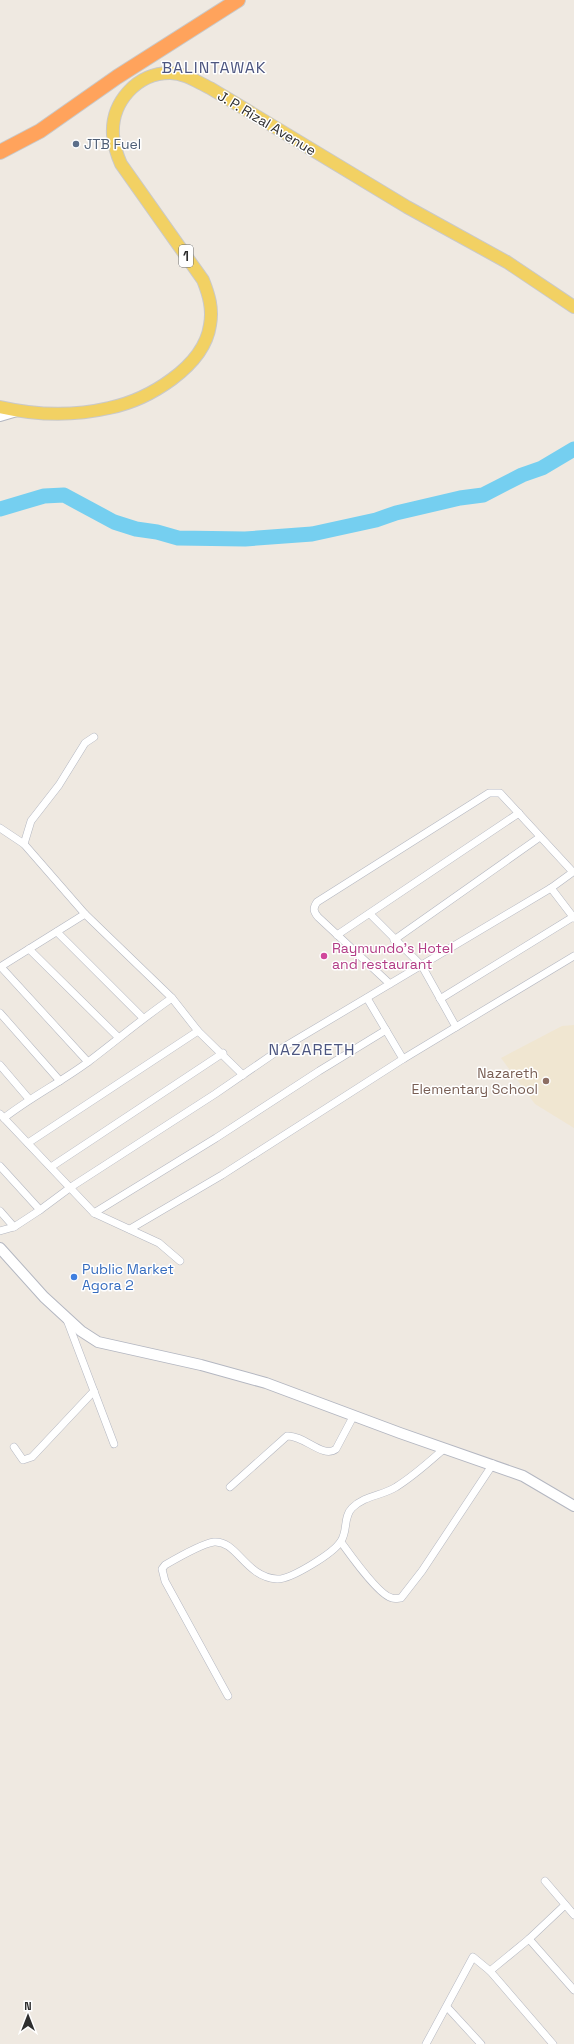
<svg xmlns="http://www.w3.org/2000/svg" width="574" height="2044" font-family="'Space Grotesk',sans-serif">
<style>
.education{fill:#f0e6d1}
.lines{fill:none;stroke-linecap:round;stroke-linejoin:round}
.river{stroke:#75cff0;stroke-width:15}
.street-casing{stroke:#b4b7c1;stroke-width:8}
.secondary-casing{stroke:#b4b7c1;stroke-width:12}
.primary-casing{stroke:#c9c9c9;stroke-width:14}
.highway-casing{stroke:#c9c9c9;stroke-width:16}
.street{stroke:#fff;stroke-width:7}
.secondary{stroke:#fff;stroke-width:10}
.primary{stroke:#f2d163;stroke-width:12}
.highway{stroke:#ffa35c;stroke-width:14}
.service-dot{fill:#5c6f8a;stroke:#fff;stroke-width:1.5}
.hotel-dot{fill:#d1479c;stroke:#fff;stroke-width:1.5}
.education-dot{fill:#8d6e63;stroke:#fff;stroke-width:1.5}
.shop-dot{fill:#3f7fe0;stroke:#fff;stroke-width:1.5}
.labels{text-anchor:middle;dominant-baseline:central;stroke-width:3;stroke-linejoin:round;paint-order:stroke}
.shield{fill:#fff;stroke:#6d6d6d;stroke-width:1}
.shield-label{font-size:13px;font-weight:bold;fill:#2e2e2e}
.street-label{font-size:14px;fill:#2e2e2e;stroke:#fff}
.service-label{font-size:14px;fill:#4e5e75;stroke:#fff;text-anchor:start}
.hotel-label{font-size:14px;fill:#b23c85;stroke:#fff;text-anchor:start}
.education-label{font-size:14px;fill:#785e54;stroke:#fff;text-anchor:end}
.shop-label{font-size:14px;fill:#366cbe;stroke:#fff;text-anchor:start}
.quarter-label{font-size:16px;letter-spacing:1px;fill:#4d5680;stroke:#fff}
</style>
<rect width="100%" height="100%" fill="#efe9e1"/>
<polygon class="education" points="574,1025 574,1128 535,1104 501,1058 562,1026"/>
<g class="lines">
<polyline class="river" points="0,509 44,496 64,495 114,522 136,529 157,532 178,538 245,539 312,534 376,520 396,513 460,498 483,495 522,475 542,468 574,449"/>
<g class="street-casing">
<g id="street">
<polyline points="0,828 24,844"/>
<polyline points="551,888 574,918"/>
<polyline points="85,914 24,844 31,821 59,785 85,743 94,737"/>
<polyline points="370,914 422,966 456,1027 403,1059"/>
<polyline points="57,932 143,1018"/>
<polyline points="337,935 519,813"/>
<polyline points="394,940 540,837"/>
<polyline points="29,949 118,1037"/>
<polyline points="0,967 85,914 172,998 198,1031 243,1075"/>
<polyline points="1,967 88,1062"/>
<polyline points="440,999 573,917"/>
<polyline points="0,1013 60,1081"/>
<polyline points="456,1027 574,956"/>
<polyline points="0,1065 29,1099"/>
<polyline points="0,1114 94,1213 159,1243 180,1261"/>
<path d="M4,1118C31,1097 61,1082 88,1062C117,1040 143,1018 172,998"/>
<polyline points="28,1143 198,1031"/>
<polyline points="0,1166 40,1210"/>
<polyline points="51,1167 223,1053"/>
<polyline points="0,1211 14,1227"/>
<polyline points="94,1213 216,1138 319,1071 386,1030"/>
<polyline points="130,1229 222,1175 403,1059 367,998"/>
<path d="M0,1231L14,1227L40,1210L71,1187L215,1094L279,1050L551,888L573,872L500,793H489L317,902C313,908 313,911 318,917L390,984"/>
<polyline points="67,1320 114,1444"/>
<polyline points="14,1447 23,1460 32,1457 94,1391"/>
<path d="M230,1487L287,1436C304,1435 323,1459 336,1449L354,1415"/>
<path d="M341,1542C349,1553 379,1596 392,1598C395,1599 399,1598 401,1598L422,1571L493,1464"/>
<path d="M228,1696L165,1581L162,1569L165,1565C177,1558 201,1544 214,1542C237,1540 245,1577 277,1579C290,1580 334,1553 341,1541C348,1531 343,1517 352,1508C365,1495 382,1496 396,1487C414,1476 430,1461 445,1448"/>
<polyline points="545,1881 574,1915"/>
<polyline points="529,1939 574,1990"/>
<polyline points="490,1971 529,1939 565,1905"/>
<polyline points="447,2007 481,2044"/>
<polyline points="426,2044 473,1957 490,1971 553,2044"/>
</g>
</g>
<g class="secondary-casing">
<g id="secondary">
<polyline points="0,416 17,411"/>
<polyline points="0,1248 44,1297 81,1331 98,1342 201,1365 266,1383 400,1433 523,1476 574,1506"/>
</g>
</g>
<g class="primary-casing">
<path id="primary" d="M0,407C35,415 74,416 109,408C148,400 204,367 210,325C213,309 209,295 203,280L121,164C117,155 114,145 113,135C111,102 137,73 170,73C185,73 197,82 210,88L407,207L507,262L574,307"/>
</g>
<g class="highway-casing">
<polyline id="highway" points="0,152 40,131 117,77 238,0"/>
</g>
<use href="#street" class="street"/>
<use href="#secondary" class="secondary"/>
<use href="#primary" class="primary"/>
<use href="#highway" class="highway"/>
</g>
<circle class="service-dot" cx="76" cy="144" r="4"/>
<circle class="hotel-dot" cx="324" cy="956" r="4"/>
<circle class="education-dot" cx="546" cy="1081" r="4"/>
<circle class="shop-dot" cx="74" cy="1277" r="4"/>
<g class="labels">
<rect class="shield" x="179" y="245" width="14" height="22" rx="3"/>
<g class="shield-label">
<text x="186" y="256">1</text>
</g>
<g class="street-label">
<text transform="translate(267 123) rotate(31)">J. P. Rizal Avenue</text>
</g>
<g class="service-label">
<text x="84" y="144">JTB Fuel</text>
</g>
<g class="hotel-label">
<text x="332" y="948">Raymundo's Hotel<tspan x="332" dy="16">and restaurant</tspan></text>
</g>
<g class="education-label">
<text x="538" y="1073">Nazareth<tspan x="538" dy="16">Elementary School</tspan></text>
</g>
<g class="shop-label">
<text x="82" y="1269">Public Market<tspan x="82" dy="16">Agora 2</tspan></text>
</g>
<g class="quarter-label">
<text x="214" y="67">BALINTAWAK</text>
<text x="312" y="1049">NAZARETH</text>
</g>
</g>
<g transform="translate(28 2016)" stroke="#ffffff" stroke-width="3" paint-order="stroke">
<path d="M0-3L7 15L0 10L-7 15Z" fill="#2e2e2e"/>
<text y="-6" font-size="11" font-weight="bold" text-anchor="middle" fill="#2e2e2e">N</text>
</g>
</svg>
